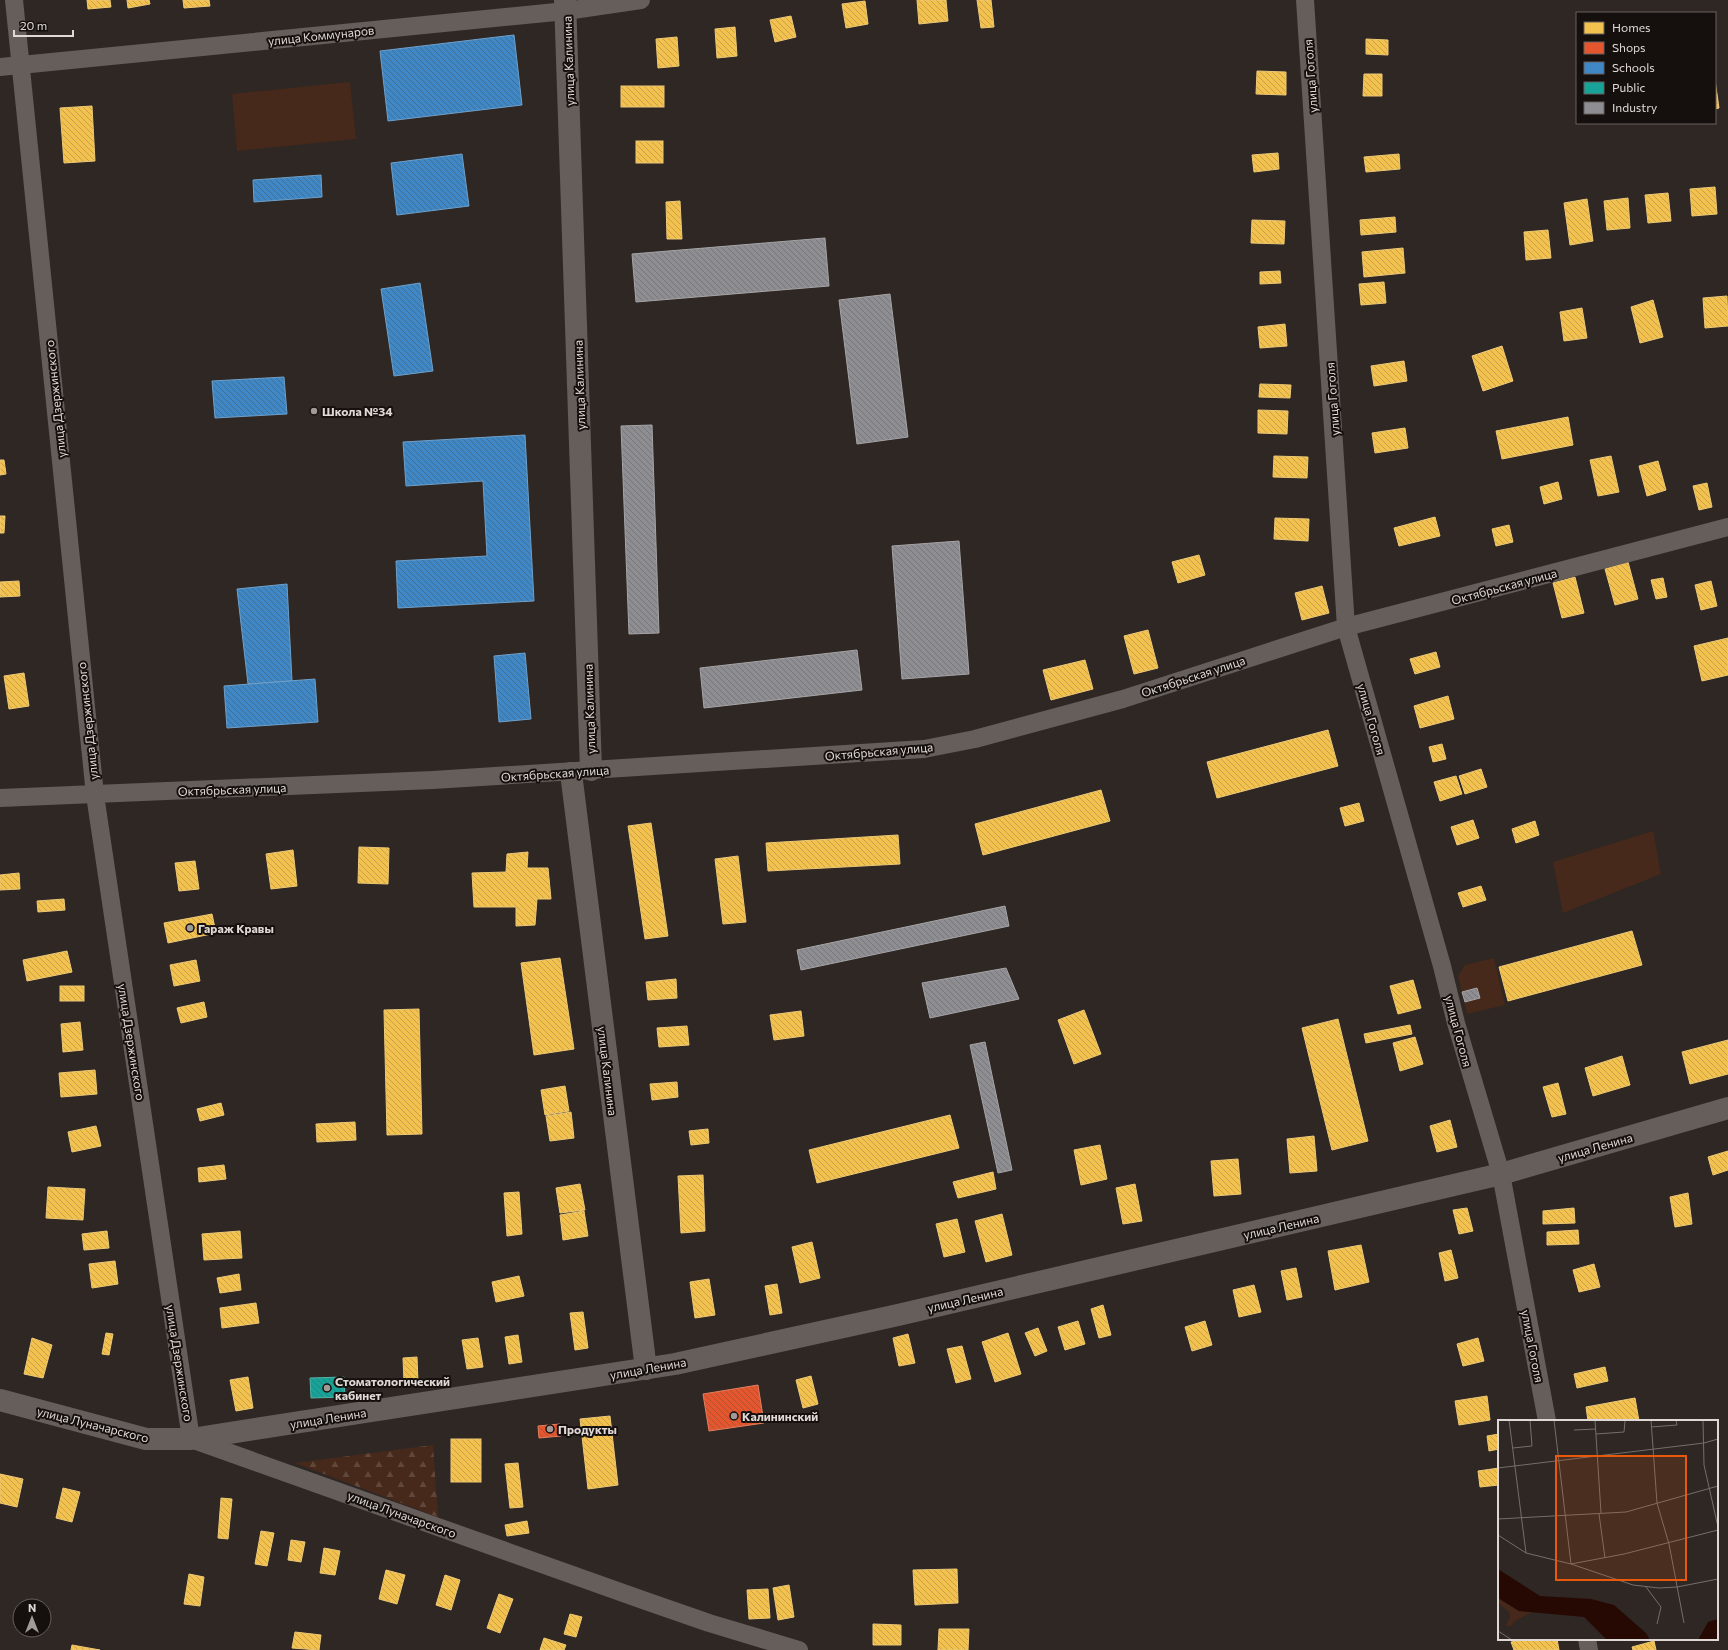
<svg xmlns="http://www.w3.org/2000/svg" width="1728" height="1650" font-family="Commissioner,sans-serif">
<style>
.green{fill:#46291a}
.forest{fill:url(#forest-firs)}
.homes{fill:url(#homes-back-hatch);stroke:#edc876}
.shops{fill:url(#shops-back-hatch);stroke:#e37e60}
.schools{fill:url(#schools-back-hatch);stroke:#6fa0ca}
.public{fill:url(#public-back-hatch);stroke:#53b3aa}
.industry{fill:url(#industry-back-hatch);stroke:#a6a4a6}
.lines{fill:none;stroke-linecap:round;stroke-linejoin:round}
.minor{stroke:#655e5b;stroke-width:18}
.tertiary{stroke:#655e5b;stroke-width:22}
.poi-dot{fill:#a29a97;stroke:#15100e;stroke-width:1.5}
.labels{text-anchor:middle;dominant-baseline:central;stroke-width:4;stroke-linejoin:round;paint-order:stroke}
.street-label{font-size:12px;fill:#e0d8d5;stroke:#15100e}
.poi-label{font-size:12px;font-weight:bold;fill:#e0d8d5;stroke:#15100e;text-anchor:start}
.inset-road{fill:none;stroke:#756e6b;stroke-width:1}
.view{fill:#e8590c;fill-opacity:0.15;stroke:#e8590c;stroke-width:2}
.inset-edge{fill:none;stroke:#e0d8d5;stroke-width:2}
</style>
<defs>
<pattern id="forest-firs" width="22" height="20" patternUnits="userSpaceOnUse"><rect width="22" height="20" fill="#46291a"/><path d="M5 1l3.5 6h-7zM16 11l3.5 6h-7z" fill="#60473a"/></pattern>
<pattern id="homes-back-hatch" width="6" height="6" patternUnits="userSpaceOnUse"><rect width="6" height="6" fill="#f2c14e"/><path d="M-1 5l2 2M0 0l6 6M5-1l2 2" fill="none" stroke="#c6a14a"/></pattern>
<pattern id="shops-back-hatch" width="6" height="6" patternUnits="userSpaceOnUse"><rect width="6" height="6" fill="#e4572e"/><path d="M-1 5l2 2M0 0l6 6M5-1l2 2" fill="none" stroke="#b45033"/></pattern>
<pattern id="schools-back-hatch" width="6" height="6" patternUnits="userSpaceOnUse"><rect width="6" height="6" fill="#3f88c5"/><path d="M-1 5l2 2M0 0l6 6M5-1l2 2" fill="none" stroke="#406f96"/></pattern>
<pattern id="public-back-hatch" width="6" height="6" patternUnits="userSpaceOnUse"><rect width="6" height="6" fill="#17a398"/><path d="M-1 5l2 2M0 0l6 6M5-1l2 2" fill="none" stroke="#24867e"/></pattern>
<pattern id="industry-back-hatch" width="6" height="6" patternUnits="userSpaceOnUse"><rect width="6" height="6" fill="#8d8d92"/><path d="M-1 5l2 2M0 0l6 6M5-1l2 2" fill="none" stroke="#777679"/></pattern>
</defs>
<rect width="100%" height="100%" fill="#2e2724"/>
<g class="green">
<polygon points="350,82 356,139 237,151 232,94"/>
<polygon points="1653,831 1661,874 1563,913 1553,862"/>
<polygon points="1494,958 1505,1005 1467,1014 1458,976 1465,965"/>
</g>
<polygon class="forest" points="433,1445 438,1517 295,1463"/>
<g class="homes">
<polygon points="87,0 110,0 111,7 88,9"/>
<polygon points="127,0 149,0 150,4 128,8"/>
<polygon points="183,0 209,0 210,6 184,8"/>
<polygon points="917,0 946,0 948,21 919,24"/>
<polygon points="977,0 991,0 994,27 981,28"/>
<polygon points="865,1 868,24 846,28 842,4"/>
<polygon points="791,16 796,37 775,42 770,20"/>
<polygon points="735,27 737,56 717,58 715,29"/>
<polygon points="677,37 679,66 658,68 656,39"/>
<polygon points="1366,39 1388,40 1388,55 1366,54"/>
<polygon points="1257,71 1286,72 1286,95 1256,94"/>
<polygon points="1364,74 1382,74 1382,96 1363,96"/>
<polygon points="1715,80 1719,108 1715,109"/>
<rect x="621" y="86" width="43" height="21"/>
<polygon points="92,106 95,161 64,163 60,108"/>
<rect x="636" y="141" width="27" height="22"/>
<polygon points="1278,153 1279,169 1254,172 1252,155"/>
<polygon points="1399,154 1400,169 1366,172 1364,157"/>
<polygon points="1715,187 1717,214 1692,216 1690,189"/>
<polygon points="1668,193 1671,221 1648,223 1645,195"/>
<polygon points="1628,198 1630,228 1607,230 1604,201"/>
<polygon points="1587,199 1593,241 1570,245 1564,203"/>
<polygon points="680,201 682,239 667,239 666,202"/>
<polygon points="1395,217 1396,232 1361,235 1360,220"/>
<polygon points="1252,220 1285,221 1284,244 1251,243"/>
<polygon points="1548,230 1551,258 1526,260 1524,232"/>
<polygon points="1403,248 1405,273 1364,277 1362,252"/>
<polygon points="1280,271 1281,283 1260,284 1260,272"/>
<polygon points="1384,282 1386,303 1361,305 1359,284"/>
<polygon points="1727,296 1728,326 1705,328 1703,298"/>
<polygon points="1653,300 1663,337 1640,343 1631,307"/>
<polygon points="1582,308 1587,338 1564,341 1560,312"/>
<polygon points="1285,324 1287,346 1260,348 1258,327"/>
<polygon points="1502,346 1513,381 1483,391 1472,356"/>
<polygon points="1404,361 1407,381 1374,386 1371,366"/>
<polygon points="1260,384 1291,385 1290,398 1259,397"/>
<polygon points="1258,410 1288,411 1287,434 1258,433"/>
<polygon points="1568,417 1573,445 1502,459 1496,431"/>
<polygon points="1405,428 1408,448 1375,453 1372,433"/>
<polygon points="1274,456 1308,457 1307,478 1273,477"/>
<polygon points="1611,456 1619,492 1598,496 1590,460"/>
<polygon points="0,460 4,460 6,474 0,475"/>
<polygon points="1658,461 1666,490 1647,496 1639,466"/>
<polygon points="1558,482 1562,499 1544,504 1540,487"/>
<polygon points="1707,483 1712,507 1699,510 1693,486"/>
<polygon points="0,516 5,516 4,533 0,533"/>
<polygon points="1435,517 1440,536 1399,546 1394,528"/>
<polygon points="1275,518 1309,519 1308,541 1274,539"/>
<polygon points="1509,525 1513,542 1496,546 1492,529"/>
<polygon points="1199,555 1205,575 1178,583 1172,562"/>
<polygon points="1628,562 1638,599 1615,605 1605,569"/>
<polygon points="1575,577 1584,613 1562,618 1553,583"/>
<polygon points="1663,578 1667,597 1656,599 1651,580"/>
<polygon points="19,581 20,596 0,597 0,582"/>
<polygon points="1711,581 1717,606 1701,610 1695,585"/>
<polygon points="1322,586 1329,613 1302,620 1295,593"/>
<polygon points="1148,630 1158,668 1134,674 1124,636"/>
<polygon points="1728,638 1728,675 1702,681 1694,646"/>
<polygon points="1436,652 1440,667 1415,674 1410,659"/>
<polygon points="1085,660 1093,689 1051,700 1043,670"/>
<polygon points="24,673 29,706 9,709 4,676"/>
<polygon points="1448,696 1454,719 1420,728 1414,706"/>
<polygon points="1328,730 1338,766 1217,798 1207,762"/>
<polygon points="1442,744 1446,759 1433,762 1429,747"/>
<polygon points="1481,769 1487,787 1465,794 1459,776"/>
<polygon points="1456,776 1462,794 1440,801 1434,782"/>
<polygon points="1101,790 1110,821 983,855 975,824"/>
<polygon points="1359,803 1364,821 1345,826 1340,808"/>
<polygon points="1473,820 1479,838 1457,845 1451,827"/>
<polygon points="1535,821 1539,835 1516,843 1512,829"/>
<polygon points="651,823 668,936 645,939 628,826"/>
<polygon points="898,835 900,864 768,871 766,843"/>
<polygon points="359,847 389,848 388,884 358,883"/>
<polygon points="293,850 297,886 271,889 266,854"/>
<polygon points="528,852 527,868 548,868 551,899 537,899 535,925 516,926 516,907 474,907 472,873 506,872 507,854"/>
<polygon points="738,856 746,922 723,924 715,859"/>
<polygon points="195,861 199,889 179,891 175,863"/>
<polygon points="19,873 20,889 0,890 0,875"/>
<polygon points="1481,886 1486,900 1463,907 1458,893"/>
<polygon points="64,899 65,910 38,912 37,901"/>
<polygon points="212,914 216,933 168,943 164,923"/>
<polygon points="1632,931 1642,965 1508,1001 1499,967"/>
<polygon points="67,951 72,972 27,981 23,960"/>
<polygon points="560,958 574,1049 534,1055 521,963"/>
<polygon points="196,960 200,981 174,986 170,965"/>
<polygon points="676,979 677,998 648,1000 646,982"/>
<polygon points="1413,980 1421,1008 1398,1014 1390,986"/>
<rect x="60" y="986" width="24" height="15"/>
<polygon points="204,1002 207,1017 181,1023 177,1008"/>
<polygon points="419,1009 422,1134 387,1135 384,1010"/>
<polygon points="1084,1010 1101,1054 1074,1064 1058,1020"/>
<polygon points="801,1011 804,1036 774,1040 770,1015"/>
<polygon points="1338,1019 1368,1141 1332,1150 1302,1028"/>
<polygon points="80,1022 83,1050 63,1052 61,1024"/>
<polygon points="1410,1025 1412,1034 1366,1043 1364,1034"/>
<polygon points="687,1026 689,1045 659,1047 657,1028"/>
<polygon points="1415,1037 1423,1064 1400,1071 1393,1043"/>
<polygon points="1728,1040 1728,1074 1690,1084 1682,1052"/>
<polygon points="1622,1056 1630,1085 1593,1096 1585,1068"/>
<polygon points="95,1070 97,1094 61,1097 59,1073"/>
<polygon points="677,1082 678,1097 652,1100 650,1084"/>
<polygon points="1558,1083 1566,1114 1552,1117 1543,1087"/>
<polygon points="565,1086 569,1111 545,1115 541,1090"/>
<polygon points="221,1103 224,1115 200,1121 197,1109"/>
<polygon points="571,1112 574,1138 550,1141 546,1116"/>
<polygon points="950,1115 959,1148 817,1183 809,1150"/>
<polygon points="1450,1120 1457,1147 1437,1152 1430,1126"/>
<polygon points="355,1122 356,1140 317,1142 316,1124"/>
<polygon points="96,1126 101,1146 72,1152 68,1132"/>
<polygon points="708,1129 709,1143 691,1145 689,1131"/>
<polygon points="1314,1136 1317,1171 1290,1173 1287,1139"/>
<polygon points="1100,1145 1107,1179 1081,1185 1074,1150"/>
<polygon points="1728,1151 1728,1170 1713,1175 1708,1157"/>
<polygon points="1238,1159 1241,1194 1214,1196 1211,1161"/>
<polygon points="224,1165 226,1179 199,1182 198,1168"/>
<polygon points="993,1172 996,1189 958,1198 953,1182"/>
<polygon points="703,1175 705,1231 681,1233 678,1176"/>
<polygon points="580,1184 585,1210 560,1213 556,1188"/>
<polygon points="1135,1184 1142,1221 1123,1224 1116,1188"/>
<polygon points="48,1187 85,1189 83,1220 46,1218"/>
<polygon points="519,1192 522,1234 507,1236 504,1193"/>
<polygon points="1688,1193 1692,1224 1675,1227 1670,1197"/>
<polygon points="1467,1208 1473,1231 1459,1234 1453,1210"/>
<polygon points="1574,1208 1575,1223 1543,1224 1543,1211"/>
<polygon points="584,1211 588,1236 563,1240 560,1215"/>
<polygon points="1002,1214 1012,1255 986,1262 975,1221"/>
<polygon points="957,1219 965,1252 944,1257 936,1224"/>
<polygon points="1578,1230 1579,1244 1547,1245 1547,1232"/>
<polygon points="107,1231 109,1248 84,1250 82,1234"/>
<polygon points="240,1231 242,1258 204,1260 202,1234"/>
<polygon points="812,1242 820,1278 800,1283 792,1247"/>
<polygon points="1361,1245 1369,1282 1335,1290 1328,1251"/>
<polygon points="1451,1250 1458,1278 1445,1281 1439,1253"/>
<polygon points="115,1261 118,1284 92,1288 89,1264"/>
<polygon points="1594,1264 1600,1287 1579,1292 1573,1270"/>
<polygon points="1296,1268 1302,1297 1287,1300 1281,1271"/>
<polygon points="239,1274 241,1290 220,1293 217,1278"/>
<polygon points="519,1276 524,1296 496,1302 492,1282"/>
<polygon points="709,1279 715,1315 695,1318 690,1282"/>
<polygon points="777,1284 782,1313 770,1315 765,1286"/>
<polygon points="1254,1285 1261,1312 1239,1317 1233,1290"/>
<polygon points="256,1303 259,1323 222,1328 220,1308"/>
<polygon points="1103,1305 1111,1335 1099,1338 1091,1309"/>
<polygon points="583,1312 588,1348 575,1350 570,1313"/>
<polygon points="1078,1321 1085,1344 1065,1350 1058,1327"/>
<polygon points="1205,1321 1212,1345 1192,1351 1185,1327"/>
<polygon points="1038,1328 1047,1351 1035,1356 1025,1333"/>
<polygon points="106,1333 113,1334 109,1355 102,1354"/>
<polygon points="1008,1333 1021,1374 995,1382 982,1342"/>
<polygon points="908,1334 915,1363 899,1366 893,1338"/>
<polygon points="518,1335 522,1362 509,1364 505,1337"/>
<polygon points="32,1338 52,1345 43,1378 24,1374"/>
<polygon points="478,1338 483,1367 467,1369 462,1340"/>
<polygon points="1478,1338 1484,1361 1463,1366 1457,1344"/>
<polygon points="962,1346 971,1379 956,1383 947,1349"/>
<polygon points="417,1357 418,1382 404,1382 403,1358"/>
<polygon points="1605,1367 1608,1381 1577,1388 1574,1374"/>
<polygon points="811,1376 818,1404 803,1408 796,1380"/>
<polygon points="248,1377 253,1408 236,1411 230,1380"/>
<polygon points="1487,1396 1490,1420 1459,1425 1455,1401"/>
<polygon points="1635,1398 1639,1421 1588,1421 1586,1407"/>
<polygon points="610,1416 618,1485 588,1489 580,1419"/>
<polygon points="1499,1434 1499,1449 1489,1451 1487,1436"/>
<rect x="451" y="1439" width="30" height="43"/>
<polygon points="518,1463 523,1507 510,1508 505,1464"/>
<polygon points="1499,1468 1499,1485 1480,1487 1478,1471"/>
<polygon points="0,1474 23,1479 17,1507 0,1503"/>
<polygon points="63,1488 80,1492 72,1522 56,1518"/>
<polygon points="221,1498 232,1499 228,1539 218,1538"/>
<polygon points="527,1521 529,1533 507,1536 505,1525"/>
<polygon points="261,1531 274,1533 267,1566 255,1564"/>
<polygon points="291,1540 305,1542 301,1562 288,1560"/>
<polygon points="324,1548 340,1551 335,1575 320,1573"/>
<polygon points="957,1569 958,1603 915,1605 913,1570"/>
<polygon points="386,1570 405,1575 397,1604 379,1599"/>
<polygon points="189,1574 204,1577 200,1606 184,1604"/>
<polygon points="445,1575 460,1580 451,1610 436,1605"/>
<polygon points="789,1585 794,1617 778,1620 773,1588"/>
<polygon points="768,1589 770,1618 749,1619 747,1590"/>
<polygon points="499,1594 513,1599 500,1633 487,1628"/>
<polygon points="570,1614 582,1617 576,1637 564,1634"/>
<polygon points="873,1624 901,1625 901,1645 873,1645"/>
<polygon points="939,1629 969,1629 968,1650 938,1650"/>
<polygon points="295,1632 321,1635 319,1650 292,1648"/>
<polygon points="544,1638 566,1645 564,1650 540,1650"/>
<polygon points="1523,1639 1557,1639 1559,1650 1514,1650 1511,1642"/>
<polygon points="1654,1641 1656,1650 1633,1650 1632,1647"/>
<polygon points="72,1645 100,1650 71,1650"/>
</g>
<g class="shops">
<polygon points="758,1385 764,1423 709,1431 703,1394"/>
<polygon points="560,1424 561,1436 539,1438 538,1426"/>
</g>
<g class="schools">
<polygon points="514,35 522,105 388,121 380,51"/>
<polygon points="462,154 469,206 397,215 391,163"/>
<polygon points="321,175 322,197 254,202 253,180"/>
<polygon points="420,283 433,371 394,376 381,289"/>
<polygon points="284,377 287,414 215,418 212,381"/>
<polygon points="525,435 534,601 398,608 396,561 487,556 483,481 406,486 403,442"/>
<polygon points="287,584 292,681 248,684 237,589"/>
<polygon points="525,653 531,719 499,722 494,656"/>
<polygon points="315,679 318,722 227,728 224,686"/>
</g>
<polygon class="public" points="344,1377 345,1397 311,1398 310,1378"/>
<g class="industry">
<polygon points="825,238 829,286 636,302 632,254"/>
<polygon points="890,294 908,437 857,444 839,300"/>
<polygon points="652,425 659,633 629,634 621,426"/>
<polygon points="959,541 969,674 902,679 892,546"/>
<polygon points="857,650 862,690 704,708 700,668"/>
<polygon points="1005,906 1009,926 801,970 797,950"/>
<polygon points="1006,968 1019,999 930,1018 922,983"/>
<polygon points="1477,988 1480,998 1465,1002 1462,992"/>
<polygon points="985,1042 1012,1170 998,1173 970,1045"/>
</g>
<g class="lines">
<g class="minor">
<polyline points="14,0 95,795 191,1439 640,1599 709,1623 799,1650"/>
<polyline points="1305,0 1346,627 1442,966 1456,1023 1501,1174 1547,1421"/>
<polyline points="0,67 566,11 641,0"/>
<polyline points="0,798 433,780 924,749 975,739 1123,699 1346,627 1728,527"/>
<polyline points="1587,1639 1589,1650"/>
</g>
<g class="tertiary">
<polyline points="565,0 591,770"/>
<polyline points="571,773 646,1369"/>
<polyline points="0,1400 146,1439 191,1439 675,1364 898,1315 1501,1174 1728,1108"/>
</g>
</g>
<g class="poi-dot">
<circle cx="314" cy="411" r="4"/>
<circle cx="190" cy="928" r="4"/>
<circle cx="327" cy="1388" r="4"/>
<circle cx="734" cy="1416" r="4"/>
<circle cx="550" cy="1429" r="4"/>
</g>
<g class="labels">
<g class="street-label">
<text transform="translate(321 35) rotate(-6)">улица Коммунаров</text>
<text transform="translate(568 61) rotate(-92)">улица Калинина</text>
<text transform="translate(1310 76) rotate(-94)">улица Гоголя</text>
<text transform="translate(579 385) rotate(-92)">улица Калинина</text>
<text transform="translate(55 399) rotate(-96)">улица Дзержинского</text>
<text transform="translate(1332 399) rotate(-94)">улица Гоголя</text>
<text transform="translate(1504 586) rotate(-15)">Октябрьская улица</text>
<text transform="translate(1193 676) rotate(-18)">Октябрьская улица</text>
<text transform="translate(589 709) rotate(-92)">улица Калинина</text>
<text transform="translate(1372 719) rotate(74)">улица Гоголя</text>
<text transform="translate(87 721) rotate(-96)">улица Дзержинского</text>
<text transform="translate(879 751) rotate(-5)">Октябрьская улица</text>
<text transform="translate(555 773) rotate(-4)">Октябрьская улица</text>
<text transform="translate(232 789) rotate(-2)">Октябрьская улица</text>
<text transform="translate(1459 1031) rotate(75)">улица Гоголя</text>
<text transform="translate(132 1042) rotate(81)">улица Дзержинского</text>
<text transform="translate(608 1071) rotate(83)">улица Калинина</text>
<text transform="translate(1595 1147) rotate(-16)">улица Ленина</text>
<text transform="translate(1281 1226) rotate(-13)">улица Ленина</text>
<text transform="translate(965 1299) rotate(-13)">улица Ленина</text>
<text transform="translate(1533 1346) rotate(79)">улица Гоголя</text>
<text transform="translate(180 1363) rotate(81)">улица Дзержинского</text>
<text transform="translate(648 1368) rotate(-10)">улица Ленина</text>
<text transform="translate(328 1418) rotate(-9)">улица Ленина</text>
<text transform="translate(93 1424) rotate(14)">улица Луначарского</text>
<text transform="translate(402 1514) rotate(20)">улица Луначарского</text>
</g>
<g class="poi-label">
<text x="322" y="411">Школа №34</text>
<text x="198" y="928">Гараж Кравы</text>
<text x="335" y="1381">Стоматологический<tspan x="335" dy="14">кабинет</tspan></text>
<text x="742" y="1416">Калининский</text>
<text x="558" y="1429">Продукты</text>
</g>
</g>
<g transform="translate(1498 1420)">
<rect width="220" height="220" fill="#2e2724"/>
<path d="M0,178L21,191L34,192L17,201L12,207L8,205L12,197L11,192L0,183Z" fill="#46291a"/>
<path d="M0,149L42,176L93,179L116,185L148,213L152,220H109L86,197L21,191L0,178ZM220,199V220H200L210,202Z" fill="#270903"/>
<path class="inset-road" d="M11,0L28,133M56,0L73,144M97,0L103,93M153,0L159,83L171,124L186,203M205,0L206,45L220,107M153,7L179,5L178,0M76,10L98,9M98,14L126,12L127,1M15,28L34,26L32,0M0,48L206,23L220,19M101,94L107,138M0,99L128,92L220,66M0,115L28,133L73,144L135,165L161,168L179,167L220,159M73,144L126,134L220,110M148,167L163,187L159,204M0,211L14,220"/>
<path class="view" d="M58,36H188V160H58Z"/>
<rect width="220" height="220" class="inset-edge"/>
</g>
<rect x="1576" y="12" width="140" height="112" fill="#15100e" stroke="#66605e"/>
<rect x="1584" y="22" width="20" height="12" fill="#f2c14e" stroke="#66605e"/>
<text x="1612" y="32" font-size="12" fill="#e0d8d5">Homes</text>
<rect x="1584" y="42" width="20" height="12" fill="#e4572e" stroke="#66605e"/>
<text x="1612" y="52" font-size="12" fill="#e0d8d5">Shops</text>
<rect x="1584" y="62" width="20" height="12" fill="#3f88c5" stroke="#66605e"/>
<text x="1612" y="72" font-size="12" fill="#e0d8d5">Schools</text>
<rect x="1584" y="82" width="20" height="12" fill="#17a398" stroke="#66605e"/>
<text x="1612" y="92" font-size="12" fill="#e0d8d5">Public</text>
<rect x="1584" y="102" width="20" height="12" fill="#8d8d92" stroke="#66605e"/>
<text x="1612" y="112" font-size="12" fill="#e0d8d5">Industry</text>
<g transform="translate(32 1618)"><circle r="19" fill="#15100e" stroke="#66605e"/>
<path d="M0-3L7 15L0 10L-7 15Z" fill="#a29a97"/>
<text y="-6" font-size="11" font-weight="bold" text-anchor="middle" fill="#e0d8d5">N</text>
</g>
<path d="M14 30v6h59v-6" fill="none" stroke="#e0d8d5" stroke-width="2"/>
<text x="20" y="30" font-size="12" fill="#e0d8d5" stroke="#15100e" stroke-width="3" paint-order="stroke">20 m</text>
</svg>
